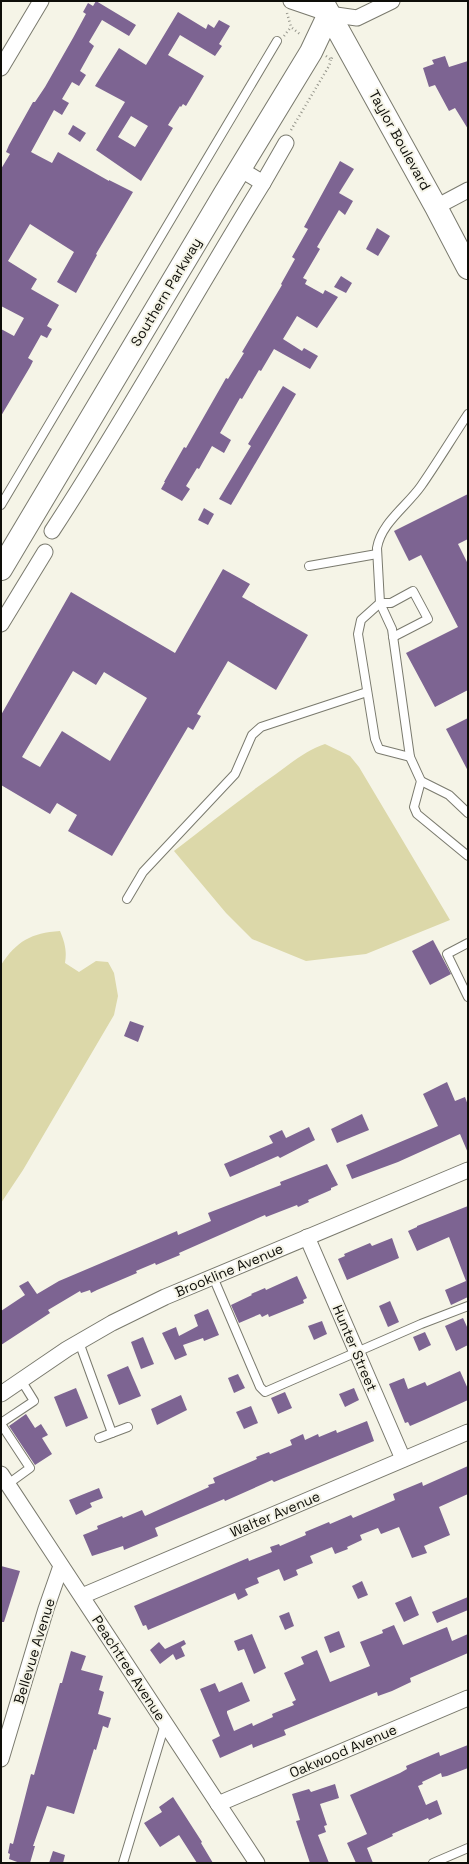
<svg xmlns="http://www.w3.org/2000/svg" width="469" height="1864" font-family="'Space Grotesk',sans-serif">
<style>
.green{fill:#dcd8a9}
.building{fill:#7d6492;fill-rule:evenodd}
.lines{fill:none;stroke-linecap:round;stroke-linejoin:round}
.lane-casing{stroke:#7a7a6e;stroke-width:10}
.street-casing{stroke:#7a7a6e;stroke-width:17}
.secondary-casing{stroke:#7a7a6e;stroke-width:24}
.primary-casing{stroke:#7a7a6e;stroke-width:24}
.path{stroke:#95958b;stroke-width:2.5;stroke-dasharray:1 3;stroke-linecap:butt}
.lane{stroke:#fff;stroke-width:8}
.street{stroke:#fff;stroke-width:15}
.secondary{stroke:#fff;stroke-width:22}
.primary{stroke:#fff;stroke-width:22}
.labels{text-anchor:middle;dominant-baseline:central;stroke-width:4;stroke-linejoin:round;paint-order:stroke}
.street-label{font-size:14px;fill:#0e0e09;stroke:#f5f4e7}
</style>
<rect width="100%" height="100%" fill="#f5f4e7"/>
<g class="green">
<path d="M325,744L350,756L359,767L450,920L366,954L306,961L252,939L226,913L174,851C208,825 241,798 276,774C292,762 307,750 325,744Z"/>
<path d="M60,931C65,943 67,951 65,963L79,972L96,961L108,962L114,973L118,996L114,1015L23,1170L1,1203V965C17,941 31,933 60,931Z"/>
</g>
<g class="building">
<polygon points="96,1 136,25 129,36 102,20 89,42 94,46 80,71 86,75 79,86 72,82 62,99 69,103 62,115 54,110 31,152 52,163 58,152 109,181 109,180 133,192 96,254 97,255 76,293 57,282 74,252 30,224 8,261 37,279 31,289 59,305 47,326 52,329 47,338 41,335 28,358 33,361 30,367 1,416 1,329 14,336 24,318 1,306 1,169 10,154 6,152 9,145 33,102 35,102 45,87 73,38 86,14 83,12 88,3 93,6"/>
<path d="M178,12L206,29L208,24L214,28L219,20L230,26L219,44L222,46L215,56L180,35L168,55L204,76L186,106L183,104L181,107L180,106L168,125L173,128L141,181L96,150L125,102L95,86L119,48L146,65ZM131,116L148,126L135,147L118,137Z"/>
<polygon points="445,56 449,67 468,61 468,129 455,108 449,111 435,85 429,87 423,68 434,64 432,60"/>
<polygon points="73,125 86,133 80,142 68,134"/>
<polygon points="340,161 354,169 339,193 353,201 345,215 339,210 317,247 320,249 303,278 307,280 305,284 323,294 325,290 338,297 317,328 297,316 283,339 302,351 304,348 318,356 310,369 274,349 261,371 259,370 242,399 240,398 220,433 231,440 224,453 212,446 199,469 197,468 186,486 190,489 182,501 161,489 165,482 164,482 184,447 186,448 226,378 228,379 244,353 242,352 282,285 281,284 295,259 292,257 308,229 304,227"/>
<polygon points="377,228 390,236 378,256 366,249"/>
<polygon points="341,276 352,283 346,293 334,287"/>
<polygon points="283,386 296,394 231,505 219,499 251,446 248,444"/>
<polygon points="468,494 468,539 458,544 468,564 468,690 435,707 406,653 458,627 421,555 409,561 394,531"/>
<polygon points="204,508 214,514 208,525 198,520"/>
<path d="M223,569L250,584L242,597L308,635L276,690L228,661L197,714L201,716L193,730L188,727L112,856L68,831L77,815L57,803L50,814L1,785V715L71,592L175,653ZM73,671L96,685L104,672L147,698L110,761L62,731L40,767L22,757Z"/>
<polygon points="468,718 468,771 446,729"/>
<polygon points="433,940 451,974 430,985 412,951"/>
<polygon points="130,1021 144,1026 138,1042 124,1036"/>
<polygon points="447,1082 455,1101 465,1097 468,1105 468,1153 460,1134 398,1162 352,1179 346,1165 438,1126 423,1094"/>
<polygon points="362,1114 369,1130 337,1143 331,1129"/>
<polygon points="309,1127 315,1140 280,1158 278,1156 230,1177 224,1164 273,1143 269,1136 282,1130 286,1138"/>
<polygon points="327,1164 338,1185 331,1188 331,1190 308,1200 309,1202 298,1207 297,1205 266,1217 265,1215 179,1253 180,1255 156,1265 155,1263 136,1271 137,1273 97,1290 91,1293 90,1290 81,1293 80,1291 48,1310 50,1313 1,1345 1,1311 25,1295 19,1286 28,1281 37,1294 59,1281 177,1231 178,1235 211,1221 208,1213 281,1185 280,1182"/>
<polygon points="468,1206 468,1297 451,1305 445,1290 466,1281 449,1237 417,1251 408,1231 417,1227 417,1226"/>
<polygon points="392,1238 399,1258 347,1280 338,1259 345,1256 344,1254 370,1243 372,1246"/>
<polygon points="297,1276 307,1298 303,1300 304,1303 269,1317 268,1314 262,1317 260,1314 239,1323 231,1305 252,1295 251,1294 265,1288 266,1290"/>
<polygon points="390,1301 399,1322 388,1327 379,1306"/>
<polygon points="208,1309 219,1335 204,1341 203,1338 183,1345 187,1355 175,1360 162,1333 176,1327 179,1336 198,1326 194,1315"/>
<polygon points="463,1318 468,1329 468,1345 456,1351 445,1326"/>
<polygon points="322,1321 327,1334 314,1340 308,1326"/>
<polygon points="425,1332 431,1345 419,1351 413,1337"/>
<polygon points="143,1337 154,1364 141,1369 131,1342"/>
<polygon points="128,1366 141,1396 119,1405 107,1375"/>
<polygon points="460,1371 468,1389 468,1400 424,1420 410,1426 408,1422 405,1423 389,1384 404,1378 408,1389 425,1382 427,1386"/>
<polygon points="238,1374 245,1388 234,1393 228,1378"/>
<polygon points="76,1388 88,1418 66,1427 54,1397"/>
<polygon points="354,1388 359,1400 345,1407 339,1394"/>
<polygon points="285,1392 292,1408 278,1414 271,1398"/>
<polygon points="181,1395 187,1410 157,1425 151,1409"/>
<polygon points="251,1406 258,1423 244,1429 236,1412"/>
<polygon points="26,1414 35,1428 41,1424 48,1435 42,1438 52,1454 35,1465 9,1426"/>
<polygon points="367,1421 374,1441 274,1482 272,1480 225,1501 224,1499 155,1528 158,1536 124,1550 123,1546 92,1556 83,1535 98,1529 97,1526 122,1516 123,1518 142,1510 145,1516 209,1487 208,1485 215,1483 213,1478 257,1459 256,1457 269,1452 270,1454 292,1445 290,1440 303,1434 305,1440 318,1434 319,1437 336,1430 337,1433"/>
<polygon points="468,1466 468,1494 439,1507 450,1535 424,1546 427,1553 412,1558 399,1527 381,1534 378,1528 360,1535 362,1540 347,1547 348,1549 335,1554 332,1547 310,1556 313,1563 296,1570 298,1575 284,1581 279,1569 257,1578 259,1583 245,1589 248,1595 238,1600 235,1593 148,1630 146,1625 143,1626 134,1606 248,1558 249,1561 272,1552 270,1547 279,1544 280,1546 306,1535 305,1532 329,1522 330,1524 351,1515 353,1518 395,1500 393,1494 422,1482 423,1486"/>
<polygon points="99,1488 103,1498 90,1503 92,1507 76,1515 69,1500"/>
<polygon points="1,1566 20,1571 4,1622 1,1622"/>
<polygon points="362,1581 368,1595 358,1599 352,1586"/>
<polygon points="411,1596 419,1615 404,1622 395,1603"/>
<polygon points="468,1597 468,1610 437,1623 432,1612"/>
<polygon points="289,1612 294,1626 285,1630 279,1616"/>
<polygon points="394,1625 403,1645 447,1627 452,1641 468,1634 468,1653 410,1678 411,1682 392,1691 378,1696 377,1692 284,1730 286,1735 253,1748 252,1744 220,1758 212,1740 220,1736 200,1689 215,1683 219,1692 242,1682 250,1701 227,1711 227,1713 234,1731 252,1723 253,1726 273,1717 272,1714 294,1705 292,1702 296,1700 284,1673 304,1664 301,1657 317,1650 330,1682 370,1666 360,1642 383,1633 382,1630"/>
<polygon points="339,1631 345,1647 330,1653 324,1637"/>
<polygon points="252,1634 266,1668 254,1674 244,1649 238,1651 234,1641"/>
<polygon points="184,1640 186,1644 181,1647 185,1656 176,1660 173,1654 160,1664 150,1650 159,1642 165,1649"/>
<polygon points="71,1651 86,1656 81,1670 103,1676 99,1690 104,1692 98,1714 111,1718 108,1728 103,1726 96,1750 94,1749 74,1814 47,1806 33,1846 35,1846 30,1863 20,1863 9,1859 10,1854 8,1853 10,1843 13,1844 31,1774 34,1775 60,1683 62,1683"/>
<polygon points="468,1745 468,1768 447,1776 442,1777 441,1773 422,1782 423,1784 418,1786 426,1805 437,1800 442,1814 429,1820 428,1818 392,1834 393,1836 367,1848 373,1863 356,1863 347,1843 367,1834 350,1795 400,1773 407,1769 406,1766 439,1752 440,1756"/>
<polygon points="335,1784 339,1798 320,1804 327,1825 324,1826 326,1832 318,1835 329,1863 310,1863 296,1821 300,1820 292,1794 309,1789 311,1792"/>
<polygon points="173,1797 202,1842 201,1843 213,1863 197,1863 179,1835 160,1847 144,1823 162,1812 159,1807"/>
<polygon points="53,1851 65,1855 63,1863 49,1863"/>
</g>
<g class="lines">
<g class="lane-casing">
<g id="lane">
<path d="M468,414C452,438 437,463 421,486C407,506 381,523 377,548L380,603L392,629L410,757L421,781L414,807L417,814L468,856"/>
<polyline points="1,505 277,41"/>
<polyline points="309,566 377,554"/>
<polyline points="393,637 428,619 413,591 391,603 380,603 361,620 358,634 375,739 379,749 410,757"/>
<polyline points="421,781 449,795 468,813"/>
<polyline points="127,899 143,872 235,774 252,735 261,727 367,692"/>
<polyline points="468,943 447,954 468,997"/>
<polyline points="213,1277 260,1387 265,1392 421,1324 468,1306"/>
<polyline points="79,1342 112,1433 128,1427"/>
<polyline points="1,1423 34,1401 21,1380"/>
<polyline points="1,1424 30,1468 8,1484"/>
<polyline points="99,1438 112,1433"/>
<polyline points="123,1863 165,1724"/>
<polyline points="433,1863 468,1848"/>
</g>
</g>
<g class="street-casing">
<g id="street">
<polyline points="291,1 329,14 357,18 392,1"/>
<polyline points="1,68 41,1"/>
<polyline points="263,183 286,143"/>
<polyline points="436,207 468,190"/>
<path d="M52,531C126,418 192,298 263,183L240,169"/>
<polyline points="1,624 45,552"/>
<polyline points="307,1237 403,1459"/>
<polyline points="1,1394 67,1349 112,1323 165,1297 468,1170"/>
<polyline points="1,1474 257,1863"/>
<polyline points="82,1596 468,1432"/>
<polyline points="1,1759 46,1609 61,1566"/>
<polyline points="218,1804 468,1698"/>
</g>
</g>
<g class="secondary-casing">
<polyline id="secondary" points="1,569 224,195 311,52 329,14"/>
</g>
<g class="primary-casing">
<polyline id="primary" points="322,1 436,207 468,268"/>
</g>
<g class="path">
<polyline points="287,13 291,27 301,35"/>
<polyline points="284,36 291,27"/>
<polyline points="326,56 331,60 333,55"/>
<polyline points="291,130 329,66 331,60"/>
</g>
<use href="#lane" class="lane"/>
<use href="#street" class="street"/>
<use href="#secondary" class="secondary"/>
<use href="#primary" class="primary"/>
</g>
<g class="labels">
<g class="street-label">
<text transform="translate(400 140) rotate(61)">Taylor Boulevard</text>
<text transform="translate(166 292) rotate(-59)">Southern Parkway</text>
<text transform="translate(229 1270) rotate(-23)">Brookline Avenue</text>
<text transform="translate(355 1348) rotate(67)">Hunter Street</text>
<text transform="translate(275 1514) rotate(-23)">Walter Avenue</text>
<text transform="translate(34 1651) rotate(-73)">Bellevue Avenue</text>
<text transform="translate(129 1668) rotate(57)">Peachtree Avenue</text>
<text transform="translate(343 1751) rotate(-23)">Oakwood Avenue</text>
</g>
</g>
<rect width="469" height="1864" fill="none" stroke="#0e0e09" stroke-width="4"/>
</svg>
